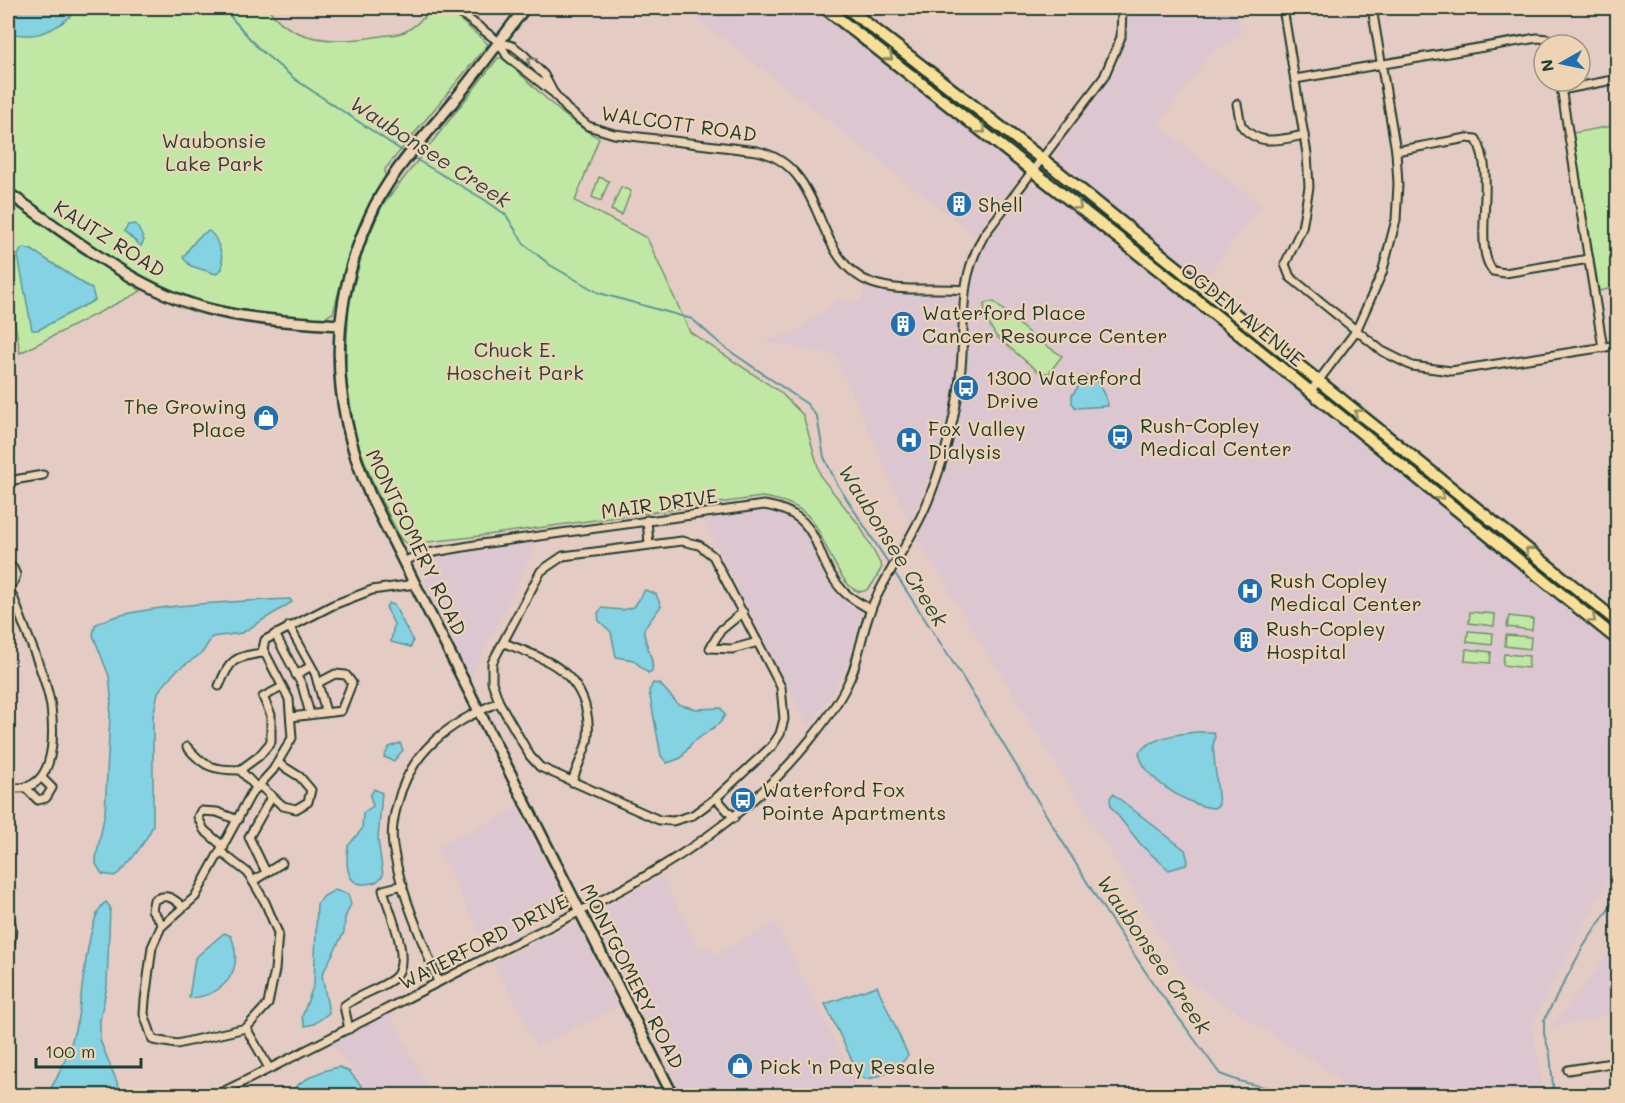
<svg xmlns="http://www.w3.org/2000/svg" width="1625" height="1103" font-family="Mali,sans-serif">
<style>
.built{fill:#dcc6cf}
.green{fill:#c0e8a4;stroke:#70926c;stroke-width:1.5}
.water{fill:#84d2e2;stroke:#5c969c;stroke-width:1.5}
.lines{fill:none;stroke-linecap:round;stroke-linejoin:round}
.stream{stroke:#5c969c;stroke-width:2}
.minor-casing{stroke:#1f3d34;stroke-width:11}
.tertiary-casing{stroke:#1f3d34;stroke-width:14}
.primary-casing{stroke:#1f3d34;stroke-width:15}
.minor{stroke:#eed4b5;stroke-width:7}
.tertiary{stroke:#eed4b5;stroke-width:9}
.primary{stroke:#fadf96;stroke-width:10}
.oneway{stroke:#8c8e65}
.oneway2{stroke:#7c816e}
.labels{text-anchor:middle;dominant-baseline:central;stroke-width:4.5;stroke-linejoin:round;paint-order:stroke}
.street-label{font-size:20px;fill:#1f3d34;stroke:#eed4b5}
.park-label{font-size:20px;fill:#27463a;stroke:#eed4b5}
.poi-label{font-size:20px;fill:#1f3d34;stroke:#eed4b5;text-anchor:start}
.water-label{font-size:21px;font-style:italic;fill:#294c45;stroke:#eed4b5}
</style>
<rect width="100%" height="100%" fill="#e4ccc4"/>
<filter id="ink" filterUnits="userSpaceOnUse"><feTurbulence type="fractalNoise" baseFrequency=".0167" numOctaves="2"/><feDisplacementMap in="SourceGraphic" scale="12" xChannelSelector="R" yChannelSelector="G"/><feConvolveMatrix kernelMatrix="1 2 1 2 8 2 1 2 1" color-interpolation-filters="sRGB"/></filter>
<g filter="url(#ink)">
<g class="built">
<polygon points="684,8 817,8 1016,163 1019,175 1016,182 975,235"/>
<polygon points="1127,8 1237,8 1241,35 1210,54 1158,125 1261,205 1203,282 1059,167 1057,161 1057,151 1118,66 1127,34"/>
<polygon points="1037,185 1060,197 1272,367 1372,452 1424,489 1617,645 1617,864 1531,1024 1545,1095 1349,1095 1336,1076 1189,981 916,536 943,480 958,425 968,353 969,292 976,262 989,238 1028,188"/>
<polygon points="864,286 899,294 959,295 954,378 948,419 934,464 910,524 835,355 764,341 792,334 840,299 861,302"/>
<polygon points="760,508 782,511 807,526 836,583 863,605 851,655 833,693 808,726 702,517"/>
<polygon points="538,540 471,678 429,597 422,568 435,555"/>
<polygon points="517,808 566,905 487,949 438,848"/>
<polygon points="663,877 699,950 709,945 714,955 775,923 862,1095 683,1095 592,914"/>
<polygon points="576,923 618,1006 537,1046 494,963"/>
<polygon points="1617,943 1617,1013 1550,1028"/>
<polygon points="389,1011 431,1095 372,1095 329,1041"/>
</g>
<g class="green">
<path d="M8,8H268C292,45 343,43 381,36C388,35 397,35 404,32C421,25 426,8 446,8L488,44L385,169V180L350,250L333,313L322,319C273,314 225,311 178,294C118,273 60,223 8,187Z"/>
<polygon points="890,52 943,88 988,123 936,88"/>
<path d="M498,58H502C535,85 561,119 599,138L575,201L647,238L690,332L780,392L803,415L821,477L860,526L882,567C878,573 875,582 870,587C846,611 823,531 811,519C797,504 782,500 762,497L472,537L419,543H406L401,539L375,488L356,439L345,371L349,304L363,250L382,206Z"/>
<polygon points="1617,125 1617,287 1599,291 1573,133"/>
<polygon points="599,177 609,181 601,201 592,197"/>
<polygon points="621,187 631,191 622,215 611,210"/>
<polygon points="8,201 141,291 20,353 8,281"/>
<polygon points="1088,206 1143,246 1251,334 1188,287"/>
<polygon points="988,302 994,302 1032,336 1062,356 1049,373 1040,373 996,336 987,320 984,305"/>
<polygon points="1329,395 1373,431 1390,451 1337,407"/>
<polygon points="1515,550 1617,628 1617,635"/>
<polygon points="1470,612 1495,614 1494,626 1469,623"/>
<polygon points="1509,616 1533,619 1532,630 1507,627"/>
<polygon points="1468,631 1493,633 1492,645 1467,642"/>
<polygon points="1506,635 1531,637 1530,649 1505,646"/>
<polygon points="1466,649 1491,652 1490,663 1465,661"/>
<polygon points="1504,654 1529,656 1528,668 1503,665"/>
</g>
<g class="water">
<path d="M8,8H79C59,29 36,42 8,32Z"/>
<polygon points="136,224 144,240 141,246 124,231 128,225"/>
<path d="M209,231C218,237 224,258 222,269L216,274L191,266L183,258C189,248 198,234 209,231Z"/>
<polygon points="24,248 32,250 92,289 95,300 38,330 32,330 18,256 21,249"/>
<path d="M1087,375C1100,381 1106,393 1108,406L1076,408L1072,403V395Z"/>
<path d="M645,590L656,594L661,606L644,629C643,643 655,657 652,671L648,673L633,660L616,657L611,632L599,621L598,613L602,608L622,610L634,607Z"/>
<path d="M290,599L292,602L242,633L212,637L202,653L176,671L158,692L153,717V825C149,837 125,871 114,876L102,874L96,864V858L105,812L111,696L109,676L93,635L95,625C130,604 246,601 290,599Z"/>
<polygon points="389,603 394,605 413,641 411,647 391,642 394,624 386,607"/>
<polygon points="653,683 660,684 678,704 696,709 721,708 725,715 720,723 692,743 681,758 667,763 661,756 649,691"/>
<path d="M1197,732H1213L1215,736L1213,746L1219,805L1214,808C1188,806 1143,779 1139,752C1153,737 1177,734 1197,732Z"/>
<polygon points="400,743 403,750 394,761 384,757 389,747"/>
<path d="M374,789L382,793L378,839L383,875C379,882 374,883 366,884C345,886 346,862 348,846L362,829L363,813L373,806L370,796Z"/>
<polygon points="1113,794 1185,850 1188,861 1186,865 1169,870 1142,846 1111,807 1110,798"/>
<polygon points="335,890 348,894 351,904 345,918 344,932 322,975 329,1013 314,1024 305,1026 302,1017 314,984 317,904 324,896"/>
<path d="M106,902L110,907L107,986L100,1020V1040L119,1087C107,1100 65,1096 47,1095C61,1073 71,1048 77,1022C82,1000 87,912 106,902Z"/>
<path d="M224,933L231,936C245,971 224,996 189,998L195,958Z"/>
<path d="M877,986L908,1055C902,1066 871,1084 860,1077L825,1004Z"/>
<path d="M340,1067L350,1072L369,1095H289C297,1081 323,1069 340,1067Z"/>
</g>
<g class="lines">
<g class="stream">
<polyline points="223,8 259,49 296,80 407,154"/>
<polyline points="412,157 485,200 506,215 524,244 550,265 599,293 692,319 724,347 807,404 817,417 824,457 837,484 963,678 1101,905 1153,983 1220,1074 1239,1081 1301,1096"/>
<polyline points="1554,1096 1550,1054 1544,1034 1544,1020 1583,947 1610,907 1618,889"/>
</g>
<g class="minor-casing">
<g id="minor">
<path d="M454,8L499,42L513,46L523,54L544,75L553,92L567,109L588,126L614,134L757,151C829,167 810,260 872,283C900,293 935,287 964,290"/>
<polyline points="1283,8 1307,154 1309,187 1302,228 1285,264 1290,277 1382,351 1412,366 1451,371 1618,345"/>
<polyline points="499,42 507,56 551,91"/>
<polyline points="1295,79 1537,38 1548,39 1553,45"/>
<polyline points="1560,81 1603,348"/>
<polyline points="1561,90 1618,79"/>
<path d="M1237,104L1241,125C1258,147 1280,140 1304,135"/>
<path d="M1396,151L1467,138L1476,139C1498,175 1471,246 1493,271L1505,273L1589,259"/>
<polyline points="1310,392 1356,331 1382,273 1396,220 1398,184 1396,151 1372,8"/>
<polyline points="8,481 43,475"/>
<polyline points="647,520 649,544"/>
<path d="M404,562L417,555L481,544L764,505C827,515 809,556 844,592C851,599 862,604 871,610"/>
<polyline points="8,566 13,568 16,575 13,583 8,588"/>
<path d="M8,588L14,599C24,629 47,678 51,707C55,741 54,796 8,787"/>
<polyline points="743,612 721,630 710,648 732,649 758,642"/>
<polyline points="289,626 315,673 326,712"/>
<polyline points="275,634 302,685 310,714"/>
<path d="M504,643C538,656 573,666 585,705C588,717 590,730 587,742C583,756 576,769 572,782"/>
<polyline points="296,675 311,666"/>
<path d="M219,686C230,660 233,657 262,653L265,640L333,605L372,590L415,584"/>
<polyline points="291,717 341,711 352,683 346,675 335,674 318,683"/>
<path d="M187,747C204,767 213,770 240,770L257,788"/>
<polyline points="240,770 259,756 271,742 271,715 263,697 282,687"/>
<polyline points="259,785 283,806 296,809 308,802 311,790 300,777 278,763"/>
<polyline points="26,788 38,800 46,798 52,788 42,778"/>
<polyline points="716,798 734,818"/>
<polyline points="224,847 204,830 198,817 201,811 217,812 238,820"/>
<polyline points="221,852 248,873 265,902 278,933 275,970 268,1004 246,1028 177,1044 153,1040 144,1014 145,1000 152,947 161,927 195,897 251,794 273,770 292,738 289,699 263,649"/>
<polyline points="266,872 249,837 272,796"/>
<polyline points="253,881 282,863"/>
<polyline points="8,908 12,929 8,966"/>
<path d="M163,925L152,910L154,900C167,893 173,898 183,907"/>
<path d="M438,982C422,938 400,893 393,846C391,832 393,819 397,805C410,751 449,723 499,702L530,756L540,767L659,820L673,821L693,815L716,798L772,746L780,734L784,719L781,687L713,556L699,545L682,541L563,556L541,571L492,663V682L499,702"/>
<polyline points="246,1028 269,1068"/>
<path d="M349,1029L344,1006C359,994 378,990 393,979C414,964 389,911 383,890L403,885"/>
<polyline points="1568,1070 1618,1062"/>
<path d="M214,1096C303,1053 389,1007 476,963C600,900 721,852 810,740C827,719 844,696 853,671C861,648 864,622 875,600C891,566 914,536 928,501C945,458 957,413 961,368C966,316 957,283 984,235L1104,77L1121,37L1122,8"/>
</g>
</g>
<g class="tertiary-casing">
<g id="tertiary">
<path d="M525,8C501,39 478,71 453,102C424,138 389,173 370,216C328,309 330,402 370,495L673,1096"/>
<path d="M8,193C71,236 133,289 208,309C251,320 296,322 339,325"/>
</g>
</g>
<g class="primary-casing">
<g id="primary">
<polyline points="825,8 1187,292 1618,640"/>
<polyline points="847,8 1055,169 1618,622"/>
</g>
</g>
<use href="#minor" class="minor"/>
<use href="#tertiary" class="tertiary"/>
<use href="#primary" class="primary"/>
</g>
<defs><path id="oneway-chevron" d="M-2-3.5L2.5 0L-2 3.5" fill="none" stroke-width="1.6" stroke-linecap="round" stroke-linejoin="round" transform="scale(1.5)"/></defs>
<g class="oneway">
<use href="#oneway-chevron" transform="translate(889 57) rotate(38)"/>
<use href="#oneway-chevron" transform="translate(982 130) rotate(38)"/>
<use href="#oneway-chevron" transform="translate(1078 206) rotate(39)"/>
<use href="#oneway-chevron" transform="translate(1358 413) rotate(-141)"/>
<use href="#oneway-chevron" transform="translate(1441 496) rotate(39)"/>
<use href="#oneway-chevron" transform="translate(1529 551) rotate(-141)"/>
<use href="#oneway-chevron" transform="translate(1592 619) rotate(39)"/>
</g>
<use class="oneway2" href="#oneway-chevron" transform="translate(531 61) rotate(-136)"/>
</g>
<defs>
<g id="building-disc" transform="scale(1.35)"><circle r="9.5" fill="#1f6fb2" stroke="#eed4b5"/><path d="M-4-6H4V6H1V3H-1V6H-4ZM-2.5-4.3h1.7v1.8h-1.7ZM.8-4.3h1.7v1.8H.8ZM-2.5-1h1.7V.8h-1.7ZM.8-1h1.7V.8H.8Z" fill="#fff"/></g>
<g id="bus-disc" transform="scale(1.35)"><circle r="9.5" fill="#1f6fb2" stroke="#eed4b5"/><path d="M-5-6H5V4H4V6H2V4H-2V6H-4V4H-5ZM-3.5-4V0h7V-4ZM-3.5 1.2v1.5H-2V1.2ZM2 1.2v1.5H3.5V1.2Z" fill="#fff"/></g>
<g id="shop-disc" transform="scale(1.35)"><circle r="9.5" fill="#1f6fb2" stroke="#eed4b5"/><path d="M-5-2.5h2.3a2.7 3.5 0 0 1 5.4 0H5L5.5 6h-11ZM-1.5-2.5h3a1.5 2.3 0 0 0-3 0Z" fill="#fff"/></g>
<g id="hospital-disc" transform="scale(1.35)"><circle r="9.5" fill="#1f6fb2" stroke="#eed4b5"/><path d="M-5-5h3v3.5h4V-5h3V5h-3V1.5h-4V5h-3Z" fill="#fff"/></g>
</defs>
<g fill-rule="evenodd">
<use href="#building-disc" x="959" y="204"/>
<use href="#building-disc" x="903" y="324"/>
<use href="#bus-disc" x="966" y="388"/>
<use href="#shop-disc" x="266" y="418"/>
<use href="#bus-disc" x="1120" y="437"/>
<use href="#hospital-disc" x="909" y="440"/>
<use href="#hospital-disc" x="1250" y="591"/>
<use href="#building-disc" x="1246" y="640"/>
<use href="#bus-disc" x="743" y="800"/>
<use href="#shop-disc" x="740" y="1066"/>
</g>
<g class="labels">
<g class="street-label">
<text transform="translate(679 123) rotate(8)">WALCOTT ROAD</text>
<text transform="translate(110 238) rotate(32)">KAUTZ ROAD</text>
<text transform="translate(1243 314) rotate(39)">OGDEN AVENUE</text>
<text transform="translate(659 503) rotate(-8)">MAIR DRIVE</text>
<text transform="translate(417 542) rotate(64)">MONTGOMERY ROAD</text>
<text transform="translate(483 941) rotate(-27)">WATERFORD DRIVE</text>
<text transform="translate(633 976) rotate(63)">MONTGOMERY ROAD</text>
</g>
<g class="park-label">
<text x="214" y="140">Waubonsie<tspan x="214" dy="23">Lake Park</tspan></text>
<text x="515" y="349">Chuck E.<tspan x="515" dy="23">Hoscheit Park</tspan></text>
</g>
<g class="poi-label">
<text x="978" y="204">Shell</text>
<text x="922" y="312">Waterford Place<tspan x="922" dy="23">Cancer Resource Center</tspan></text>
<text x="986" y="377">1300 Waterford<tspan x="986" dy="23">Drive</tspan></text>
<text x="246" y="406" text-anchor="end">The Growing<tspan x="246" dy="23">Place</tspan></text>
<text x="1140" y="425">Rush-Copley<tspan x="1140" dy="23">Medical Center</tspan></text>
<text x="928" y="428">Fox Valley<tspan x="928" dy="23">Dialysis</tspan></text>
<text x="1270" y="580">Rush Copley<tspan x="1270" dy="23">Medical Center</tspan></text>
<text x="1266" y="628">Rush-Copley<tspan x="1266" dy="23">Hospital</tspan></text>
<text x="762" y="789">Waterford Fox<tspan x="762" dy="23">Pointe Apartments</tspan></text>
<text x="760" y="1066">Pick 'n Pay Resale</text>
</g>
<g class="water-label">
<text transform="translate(431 151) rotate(33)">Waubonsee Creek</text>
<text transform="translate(894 545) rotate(58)">Waubonsee Creek</text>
<text transform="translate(1155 954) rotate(56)">Waubonsee Creek</text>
</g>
</g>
<rect width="1625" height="1103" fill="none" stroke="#eed4b5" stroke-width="30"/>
<rect x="15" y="15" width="1595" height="1073" fill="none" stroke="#1f3d34" stroke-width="2" filter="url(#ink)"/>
<g transform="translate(1562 63) rotate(261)"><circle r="28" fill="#eed4b5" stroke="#9b9881" stroke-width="1.5"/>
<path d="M0-4.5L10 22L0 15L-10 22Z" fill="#1f6fb2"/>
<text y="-9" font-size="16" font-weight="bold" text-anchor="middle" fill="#1f3d34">N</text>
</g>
<path d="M36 1058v9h105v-9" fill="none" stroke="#1f3d34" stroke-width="3"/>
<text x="45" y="1058" font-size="18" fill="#1f3d34" stroke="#eed4b5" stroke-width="4.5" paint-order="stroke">100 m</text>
</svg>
